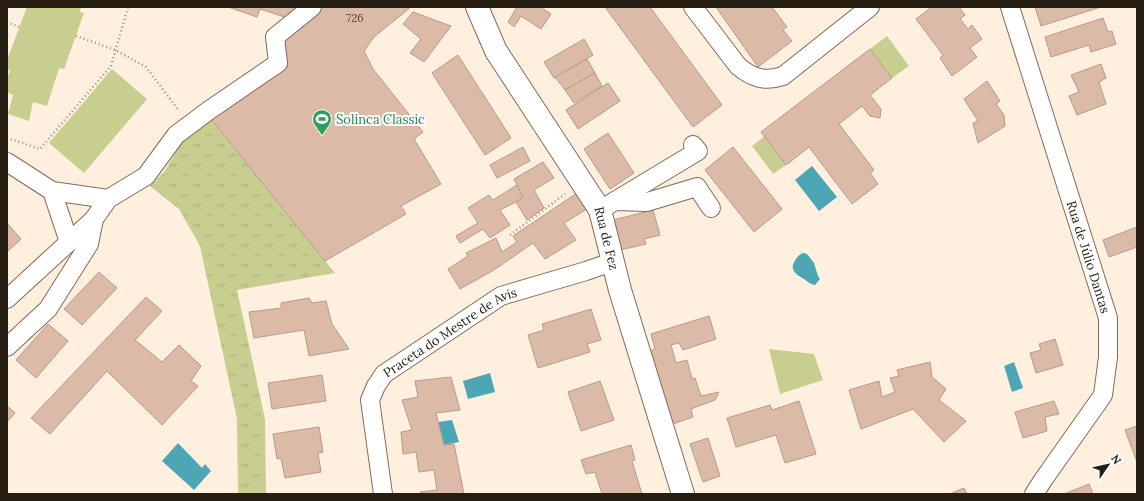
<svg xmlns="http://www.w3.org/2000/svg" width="1144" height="501" font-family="Lora,serif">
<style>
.grass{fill:url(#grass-tufts)}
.park{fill:#c7ce90}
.water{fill:#4ca6b4}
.building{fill:#dbbba8;stroke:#ba9a88}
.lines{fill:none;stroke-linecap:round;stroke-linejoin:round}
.street-casing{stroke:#826b54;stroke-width:20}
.secondary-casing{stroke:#826b54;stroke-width:24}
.path{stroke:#9c8f82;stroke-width:2.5;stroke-dasharray:1 3;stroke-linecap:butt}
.street{stroke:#fff;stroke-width:18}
.secondary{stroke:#fff;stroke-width:22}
.labels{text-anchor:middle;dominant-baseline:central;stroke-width:4;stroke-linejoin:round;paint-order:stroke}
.number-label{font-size:11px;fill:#534438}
.leisure-label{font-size:13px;fill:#27864d;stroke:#fff;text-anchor:start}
.street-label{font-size:13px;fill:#261d13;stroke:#fff}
</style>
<defs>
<pattern id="grass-tufts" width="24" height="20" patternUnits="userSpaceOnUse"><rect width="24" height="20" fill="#c7ce90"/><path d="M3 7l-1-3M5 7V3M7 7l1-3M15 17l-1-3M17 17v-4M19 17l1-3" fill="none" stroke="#abb07b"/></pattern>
</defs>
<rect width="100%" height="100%" fill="#ffefdf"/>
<polygon class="grass" points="210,118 335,273 237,290 265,419 266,494 238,494 237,419 200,246 179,209 150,186 164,172 182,142"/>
<g class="park">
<polygon points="27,7 81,7 80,12 84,13 64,69 59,68 47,106 33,102 29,121 8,114 13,95 7,92 7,78 10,71 7,69 7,60"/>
<polygon points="887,36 909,66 892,78 870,49"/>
<polygon points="112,69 147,99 84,173 49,143"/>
<polygon points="765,136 786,165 773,174 752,146"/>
<polygon points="769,349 814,354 823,380 780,394"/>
</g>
<g class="water">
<polygon points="812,166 837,197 819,211 795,180"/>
<path d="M803,253L807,254L814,263L818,276L820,279L815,285C810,284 808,282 804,279C796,275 788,269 796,259C798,256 799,255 803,253Z"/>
<polygon points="1014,362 1023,388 1012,392 1004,366"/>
<polygon points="490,373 495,392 468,399 463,381"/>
<polygon points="452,420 459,442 444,445 438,422"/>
<polygon points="178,443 202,468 205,464 211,471 194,490 162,461"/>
</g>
<g class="building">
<polygon points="228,7 298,7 294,20 260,9 257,17"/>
<polygon points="312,7 411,7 374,37 364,51 373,69 423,132 414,139 441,184 401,206 406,214 325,261 210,118 278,63 275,37"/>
<polygon points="517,7 542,7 542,8 551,14 541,29 521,16 514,27 508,22"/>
<polygon points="605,7 650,7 722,105 693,127"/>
<polygon points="716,7 772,7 787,27 783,30 792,41 758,67"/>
<polygon points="932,7 959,7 965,15 960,19 968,29 972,25 982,39 970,48 977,57 952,76 940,58 943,55 916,19"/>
<polygon points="1035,7 1101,7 1041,26"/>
<polygon points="413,12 451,26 424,62 410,53 421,39 403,24"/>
<polygon points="1103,18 1108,32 1112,31 1116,44 1091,52 1089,45 1051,57 1045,37"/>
<polygon points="584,39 593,55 554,78 544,62"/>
<polygon points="870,49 892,78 870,95 881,109 880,118 870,116 862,106 839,124 874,170 870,173 878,184 852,204 809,147 786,165 761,132"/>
<polygon points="458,55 511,138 485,155 432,73"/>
<polygon points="587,59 595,73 565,90 555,77"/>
<polygon points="1101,64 1106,78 1099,82 1106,104 1077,115 1069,96 1079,92 1071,75"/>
<polygon points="595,73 602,86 574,103 565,90"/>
<polygon points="987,81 1000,101 996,104 1004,115 1005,126 978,143 973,123 978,121 964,99"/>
<polygon points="608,83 620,101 578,129 566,110"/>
<polygon points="608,133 634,173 610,189 584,149"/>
<polygon points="523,147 530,161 497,178 490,165"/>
<polygon points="733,147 782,209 754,232 705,170"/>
<polygon points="543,162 554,178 534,190 544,208 527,220 516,202 523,197 514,179"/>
<polygon points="517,185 523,197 516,202 500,210 510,225 490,238 483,229 460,243 456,236 478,223 468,208 489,195 493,200"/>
<polygon points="577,193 587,209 564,223 576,240 545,259 533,243 494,270 460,289 448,269 468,256 466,253 496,238 502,252 517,242 513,236"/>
<polygon points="653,210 660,235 644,239 646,244 616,251 609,221"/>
<polygon points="7,223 21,239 7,252"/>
<polygon points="1137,227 1137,247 1109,257 1103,240"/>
<polygon points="99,272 117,288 82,325 64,309"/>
<polygon points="146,297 162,311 135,340 162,362 179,345 201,366 191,381 198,386 162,425 107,371 50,434 31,418"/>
<polygon points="309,298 312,303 326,301 332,324 349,349 309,356 304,330 254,338 249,312 281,308 281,303"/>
<polygon points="591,309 601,340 587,344 590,352 538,368 528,335 544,330 542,324"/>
<polygon points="709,316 716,339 683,350 679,343 671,345 676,363 687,360 692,379 695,378 701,396 719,392 715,400 691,409 693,417 667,426 643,353 655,349 651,334"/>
<polygon points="48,324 68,341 36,378 16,360"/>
<polygon points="1055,339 1063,365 1036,373 1030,353 1041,350 1039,344"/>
<polygon points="930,362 932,377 946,389 939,400 966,421 944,442 913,409 861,429 849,390 879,381 882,397 895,392 890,378 899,376 897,370"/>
<polygon points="322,375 326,401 272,409 268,383"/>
<polygon points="451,377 460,410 436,413 444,445 454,444 464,494 421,494 420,492 437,490 434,470 419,472 416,452 403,454 401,432 412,430 402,400 418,397 415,381"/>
<polygon points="600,381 614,420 581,431 568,392"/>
<polygon points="799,401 816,454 785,463 776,435 736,447 727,418 770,405 772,410"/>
<polygon points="1054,401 1059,414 1045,417 1047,431 1023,438 1015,412"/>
<polygon points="7,406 15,413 7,422"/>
<polygon points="1137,426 1137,462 1125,430"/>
<polygon points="319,427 323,452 318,453 321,472 285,478 281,458 277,459 273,434"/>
<polygon points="708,438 720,476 703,482 690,444"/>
<polygon points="631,445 635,460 632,461 642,494 602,494 595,472 586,474 581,460"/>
<polygon points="1089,484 1093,494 1064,494"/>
<polygon points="964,488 967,494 950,494"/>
</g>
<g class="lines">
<g class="street-casing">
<g id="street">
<path d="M693,7L738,66C752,78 765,82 783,76L870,7"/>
<path id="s1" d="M1010,7L1108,318V357L1103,395L1043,480L1034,494"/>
<polyline points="7,162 52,191 108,199"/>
<polyline points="52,191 69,242"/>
<polyline points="615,201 647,202 697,187 711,208"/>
<polyline points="600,210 698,151 693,145"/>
<polyline points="7,299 94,219 108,199 146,176 176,135 208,111 278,63 275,37 312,7"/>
<polyline points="7,347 48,309 89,244 94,219"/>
<path id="s2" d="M383,494L370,400L376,386L384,374L501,296L586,271L612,262"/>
</g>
</g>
<g class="secondary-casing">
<g id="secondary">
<path id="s3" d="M477,7L496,51L600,210L620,290L683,494"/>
</g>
</g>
<g class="path">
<polyline points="7,22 19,27"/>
<polyline points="76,36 115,50 146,67 179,111"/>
<polyline points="7,138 40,149 111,66 128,7"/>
<polyline points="510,235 565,194"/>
</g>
<use href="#street" class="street"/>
<use href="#secondary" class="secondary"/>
</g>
<defs>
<g id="stadium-pin" transform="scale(1)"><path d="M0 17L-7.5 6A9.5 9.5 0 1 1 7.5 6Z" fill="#2e9e5b" stroke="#fff"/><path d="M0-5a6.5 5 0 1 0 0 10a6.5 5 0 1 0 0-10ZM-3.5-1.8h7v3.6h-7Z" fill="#fff"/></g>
</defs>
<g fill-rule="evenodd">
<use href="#stadium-pin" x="322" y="119"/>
</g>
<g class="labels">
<g class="number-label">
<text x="355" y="18">726</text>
</g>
<g class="leisure-label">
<text x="336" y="119">Solinca Classic</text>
</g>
<g class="street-label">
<text stroke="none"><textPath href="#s3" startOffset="267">Rua de Fez</textPath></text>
<text stroke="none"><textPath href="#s1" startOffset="262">Rua de Júlio Dantas</textPath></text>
<text stroke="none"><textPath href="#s2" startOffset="203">Praceta do Mestre de Avis</textPath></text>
</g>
</g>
<rect width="1144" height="501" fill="none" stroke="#261d13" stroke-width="16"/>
<g transform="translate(1108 465) rotate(56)" stroke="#ffffff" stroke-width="3" paint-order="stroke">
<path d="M0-3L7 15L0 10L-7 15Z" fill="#261d13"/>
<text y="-6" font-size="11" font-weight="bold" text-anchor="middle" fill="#261d13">N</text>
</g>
</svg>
